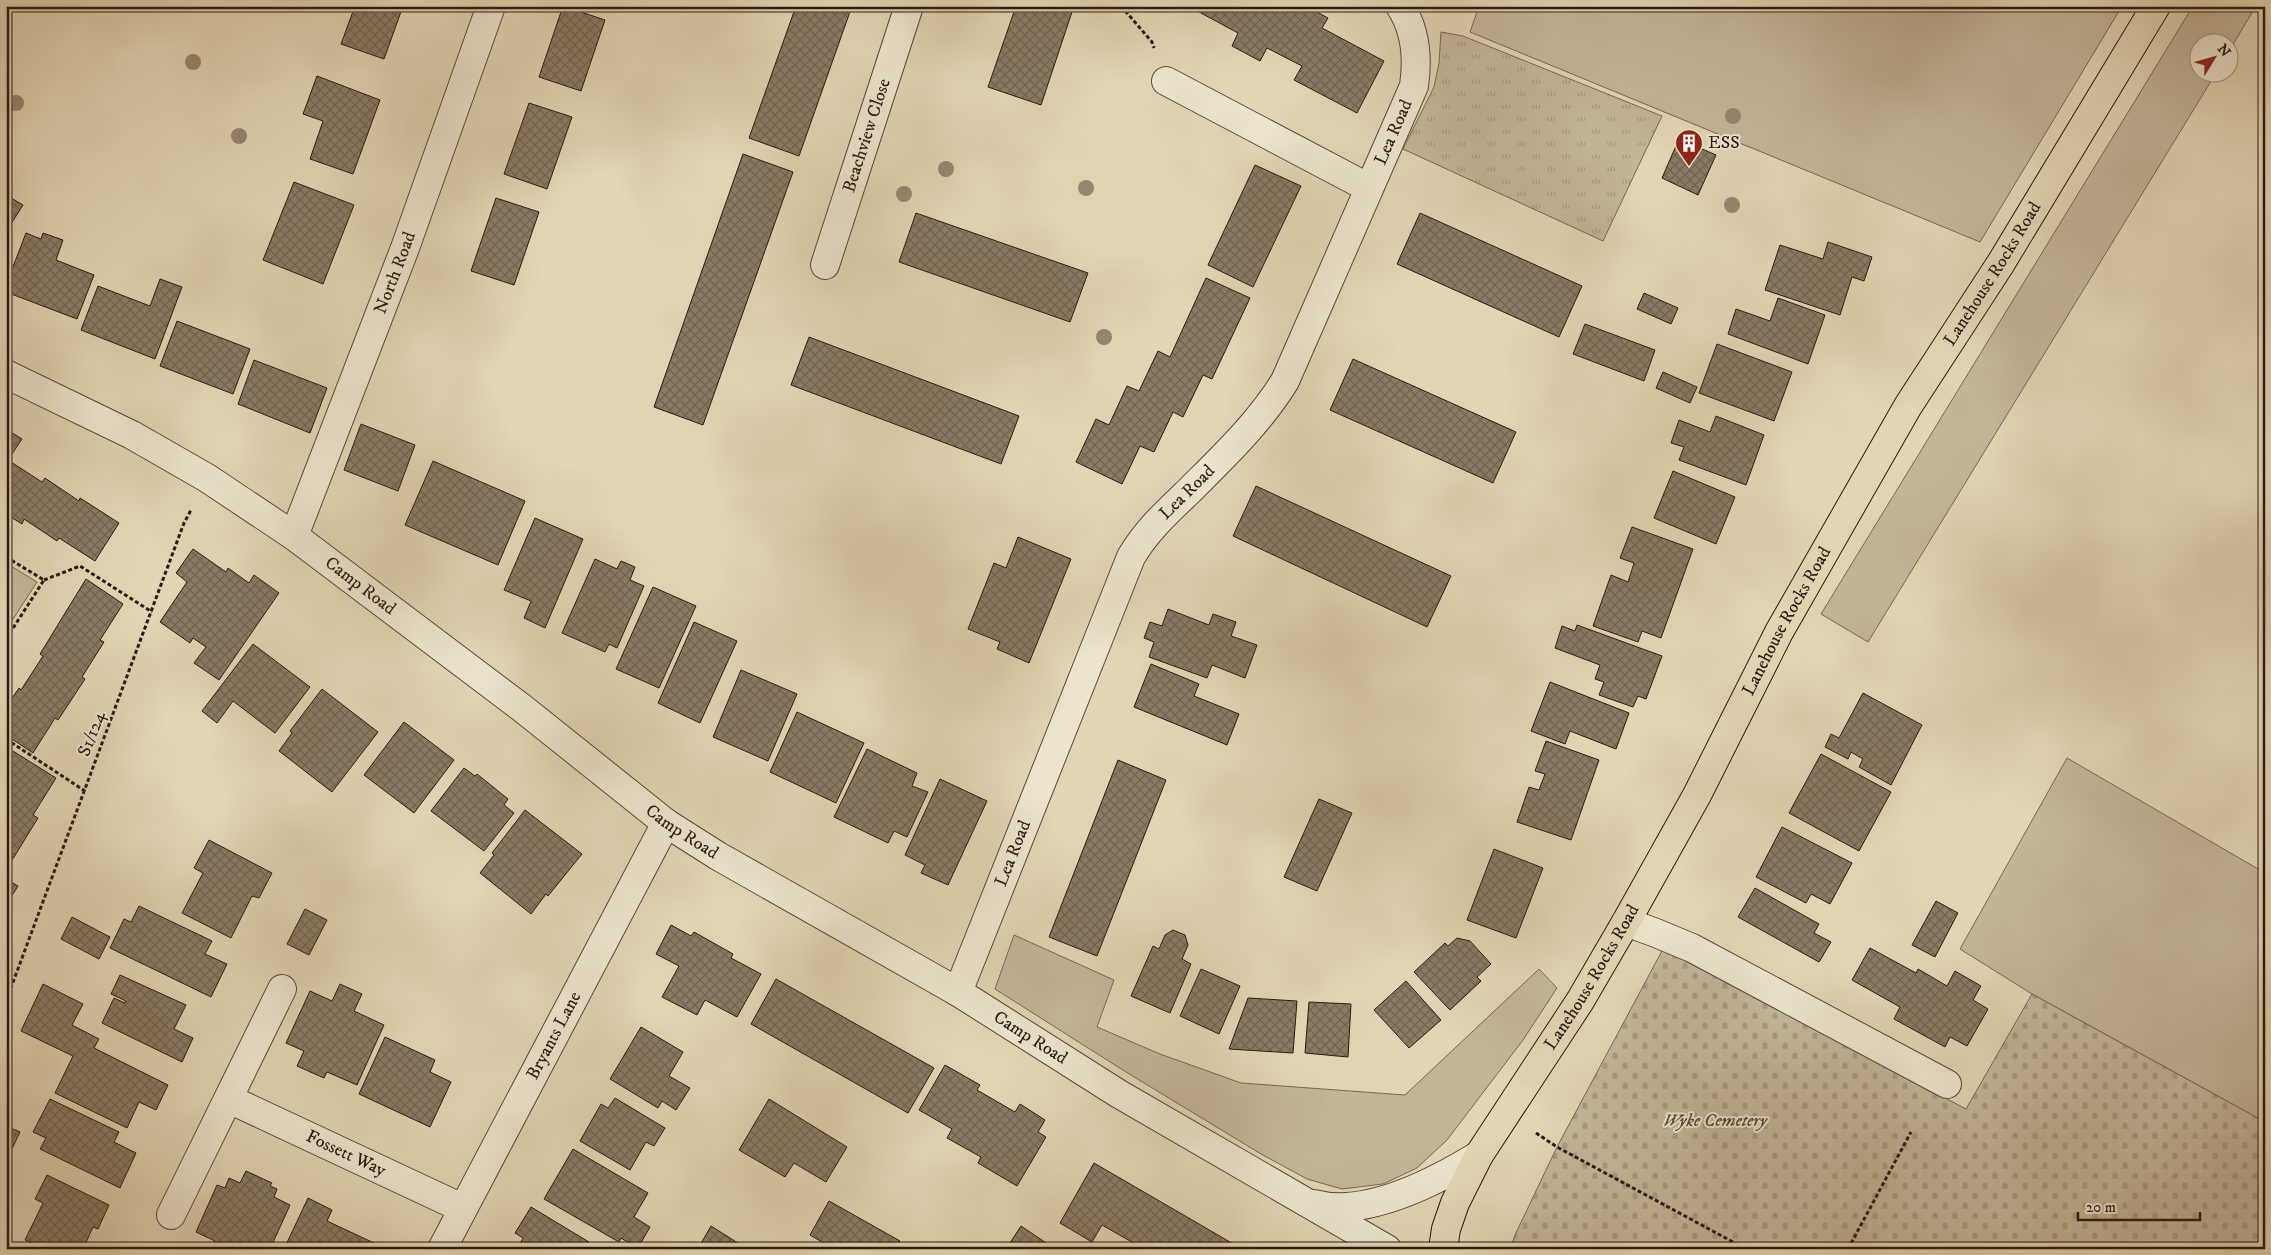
<svg xmlns="http://www.w3.org/2000/svg" width="2271" height="1255" font-family="'IM FELL DW Pica',serif">
<style>
.grass{fill:#c2b598;stroke:#766856}
.cemetery{fill:url(#cemetery-stones);stroke:#766856}
.park{fill:url(#park-tufts);stroke:#766856}
.building{fill:url(#building-cross-hatch);stroke:#2a1a13}
.lines{fill:none;stroke-linecap:round;stroke-linejoin:round}
.minor-casing{stroke:#58493b;stroke-width:30}
.major-casing{stroke:#2a1a13;stroke-width:30}
.path{stroke:#2a1a13;stroke-width:3;stroke-dasharray:4 2.5;stroke-linecap:butt}
.minor{stroke:#ece4ce;stroke-width:28}
.major{stroke:#e1d5b3;stroke-width:28}
.tree{fill:#968771}
.labels{text-anchor:middle;dominant-baseline:central;stroke-width:4;stroke-linejoin:round;paint-order:stroke}
.street-label{font-size:18px;fill:#2a1a13;stroke:#ece4ce}
.poi-label{font-size:18px;fill:#2a1a13;stroke:#ece4ce;text-anchor:start}
.park-label{font-size:18px;font-style:italic;fill:#58483b;stroke:#ece4ce}
</style>
<defs>
<pattern id="cemetery-stones" width="16" height="16" patternUnits="userSpaceOnUse" patternTransform="scale(1.25)"><rect width="16" height="16" fill="#c2b598"/><path d="M2 7V4a2 2 0 0 1 4 0v3zM10 15v-3a2 2 0 0 1 4 0v3z" fill="#a79b82"/></pattern>
<pattern id="park-tufts" width="24" height="20" patternUnits="userSpaceOnUse" patternTransform="scale(1.25)"><rect width="24" height="20" fill="#c2b598"/><path d="M3 7l-1-3M5 7V3M7 7l1-3M15 17l-1-3M17 17v-4M19 17l1-3" fill="none" stroke="#a79b82"/></pattern>
<pattern id="building-cross-hatch" width="8" height="8" patternUnits="userSpaceOnUse" patternTransform="scale(1.25)"><rect width="8" height="8" fill="#897b66"/><path d="M0 0l8 8M0 8l8-8" fill="none" stroke="#706453"/></pattern>
</defs>
<rect width="100%" height="100%" fill="#e1d5b3"/>
<filter id="stains"><feTurbulence type="fractalNoise" baseFrequency=".004" numOctaves="4"/><feColorMatrix values="0 0 0 0 .2 0 0 0 0 .09 0 0 0 0 .02 0 0 0 .5 -.17"/></filter>
<radialGradient id="worn" r=".72"><stop offset=".6" stop-color="#630" stop-opacity="0"/><stop offset="1" stop-color="#630" stop-opacity=".3"/></radialGradient>
<g class="grass">
<polygon points="1479,6 2122,6 1980,242 1470,32"/>
<polygon points="2193,6 2256,6 2229,51 2228,42 2198,42 2198,72 2216,73 1868,642 1821,614"/>
<polygon points="6,563 37,582 6,630"/>
<polygon points="2067,758 2265,873 2265,1122 2032,994 1960,949"/>
<polygon points="1014,935 1114,980 1097,1027 1160,1054 1241,1083 1405,1095 1539,969 1557,988 1523,1040 1447,1140 1417,1168 1383,1184 1342,1189 1307,1179 1261,1154 1126,1072 995,989"/>
</g>
<polygon class="cemetery" points="1663,949 1966,1109 2032,994 2265,1122 2265,1249 1510,1249 1515,1235 1557,1147"/>
<polygon class="park" points="1441,32 1463,36 1662,116 1603,241 1403,149 1434,87 1439,63"/>
<g class="building">
<polygon points="355,6 403,6 384,59 341,44"/>
<polygon points="563,6 605,20 581,91 539,77"/>
<polygon points="796,6 852,6 799,156 749,138"/>
<polygon points="1016,6 1074,6 1041,105 988,87"/>
<polygon points="1188,6 1306,6 1328,18 1322,28 1384,61 1357,113 1294,80 1302,66 1267,48 1260,61 1232,46 1238,33"/>
<polygon points="317,76 380,100 353,174 310,159 323,121 303,114"/>
<polygon points="529,103 572,117 547,189 504,174"/>
<polygon points="1679,139 1716,155 1698,195 1662,178"/>
<polygon points="743,154 793,172 703,425 654,407"/>
<polygon points="1255,165 1301,186 1253,287 1208,265"/>
<polygon points="294,182 354,205 323,284 263,260"/>
<polygon points="6,195 23,205 6,232"/>
<polygon points="496,198 539,212 514,285 471,271"/>
<polygon points="916,213 1088,273 1070,322 899,262"/>
<polygon points="1420,213 1582,286 1559,337 1397,264"/>
<polygon points="26,233 41,239 43,233 63,240 56,260 94,275 77,319 6,292 6,285"/>
<polygon points="1828,242 1872,257 1864,281 1852,277 1840,315 1765,290 1780,245 1823,259"/>
<polygon points="1206,278 1250,298 1212,379 1203,375 1183,417 1173,412 1154,452 1140,446 1122,484 1076,462 1096,419 1109,425 1127,386 1139,391 1158,351 1170,357"/>
<polygon points="160,279 182,287 155,359 81,330 98,286 150,306"/>
<polygon points="1644,293 1678,308 1671,324 1637,309"/>
<polygon points="1778,298 1825,315 1808,364 1728,334 1736,309 1770,321"/>
<polygon points="177,321 250,349 233,394 160,366"/>
<polygon points="1585,324 1655,350 1644,381 1573,354"/>
<polygon points="809,337 1019,416 1001,464 791,385"/>
<polygon points="1717,344 1792,372 1774,421 1699,393"/>
<polygon points="1353,359 1516,432 1493,483 1330,410"/>
<polygon points="254,360 327,388 310,433 238,404"/>
<polygon points="1663,372 1697,387 1690,403 1656,388"/>
<polygon points="1716,416 1764,435 1746,485 1679,460 1684,447 1671,443 1679,420 1710,432"/>
<polygon points="361,424 415,445 398,491 344,470"/>
<polygon points="6,429 22,439 8,460 42,482 45,478 79,501 80,498 119,523 95,561 59,538 57,541 24,519 22,524 6,514"/>
<polygon points="433,461 525,501 498,565 405,525"/>
<polygon points="1673,471 1735,497 1716,544 1654,518"/>
<polygon points="1256,486 1451,576 1427,627 1233,536"/>
<polygon points="535,518 583,539 545,628 524,618 531,601 504,590"/>
<polygon points="1632,527 1693,549 1661,638 1642,631 1638,642 1593,626 1611,575 1628,582 1634,563 1620,558"/>
<polygon points="1018,537 1071,559 1029,663 997,649 1000,642 968,629 994,563 1006,568"/>
<polygon points="193,549 226,572 228,568 249,583 254,575 279,593 219,680 194,663 206,647 193,638 190,643 160,622 187,582 176,573"/>
<polygon points="595,559 617,569 621,561 635,567 630,580 644,586 617,648 609,644 605,652 562,633"/>
<polygon points="86,579 123,604 100,640 104,642 82,677 85,679 58,720 55,718 33,753 6,735 6,707 19,688 21,690 43,656 40,654"/>
<polygon points="653,587 696,606 659,688 616,669"/>
<polygon points="1168,609 1209,625 1213,614 1236,622 1231,636 1257,645 1245,678 1212,665 1207,678 1149,657 1154,642 1144,638 1150,622 1162,626"/>
<polygon points="694,622 737,641 700,723 658,703"/>
<polygon points="1577,625 1662,656 1646,699 1638,696 1633,707 1599,695 1604,682 1595,679 1600,665 1555,648 1562,626 1575,631"/>
<polygon points="253,644 310,687 275,733 233,701 217,723 202,711"/>
<polygon points="1151,664 1199,684 1194,696 1239,714 1227,745 1134,707"/>
<polygon points="741,670 797,694 768,761 713,737"/>
<polygon points="1550,682 1629,713 1616,749 1570,731 1565,744 1531,731"/>
<polygon points="322,689 378,732 332,792 279,751 292,733 290,731"/>
<polygon points="1863,693 1922,725 1891,785 1859,767 1863,759 1851,752 1848,759 1825,747 1831,734 1839,738"/>
<polygon points="797,712 864,743 836,803 770,772"/>
<polygon points="404,722 454,760 414,813 364,775"/>
<polygon points="1546,741 1599,760 1571,840 1517,822 1529,787 1539,790 1545,774 1535,771"/>
<polygon points="867,749 917,773 912,786 928,792 907,837 894,831 888,843 834,817"/>
<polygon points="13,751 56,778 33,815 38,818 6,870 6,761"/>
<polygon points="1821,754 1891,792 1859,851 1789,813"/>
<polygon points="1118,760 1166,780 1097,956 1049,937"/>
<polygon points="464,768 475,776 477,774 508,799 504,805 514,813 484,851 431,811"/>
<polygon points="940,779 987,801 948,885 921,873 925,865 905,855"/>
<polygon points="1319,799 1352,813 1317,891 1284,877"/>
<polygon points="525,810 582,854 548,896 546,894 531,914 480,873 494,855 492,853"/>
<polygon points="1782,827 1852,863 1830,904 1811,894 1806,903 1756,877"/>
<polygon points="209,840 272,873 259,898 252,896 231,938 182,913 203,873 194,868"/>
<polygon points="1494,849 1543,868 1516,938 1467,920"/>
<polygon points="6,879 18,886 6,905"/>
<polygon points="1755,888 1819,924 1814,933 1831,942 1819,962 1738,917"/>
<polygon points="1936,901 1958,913 1935,957 1912,945"/>
<polygon points="139,906 212,941 205,954 227,964 211,997 110,948 124,919 131,922"/>
<polygon points="305,909 327,920 309,955 287,944"/>
<polygon points="72,917 110,937 99,959 61,939"/>
<polygon points="671,925 691,936 694,932 733,954 731,958 761,974 737,1017 705,1000 697,1015 662,997 679,966 656,954"/>
<polygon points="1173,930 1185,935 1188,945 1182,959 1191,964 1170,1013 1131,996 1153,946 1159,949 1165,935"/>
<polygon points="1457,938 1470,941 1491,964 1477,977 1481,981 1450,1010 1414,972 1445,943 1448,946"/>
<polygon points="1870,948 1916,973 1918,969 1947,986 1955,971 1981,986 1973,1000 1988,1009 1967,1046 1950,1037 1945,1047 1894,1019 1900,1007 1852,980"/>
<polygon points="1201,969 1240,986 1219,1034 1180,1016"/>
<polygon points="120,975 186,1005 174,1029 193,1038 182,1062 102,1023 114,998 125,1003 126,1001 111,994"/>
<polygon points="776,979 934,1068 908,1113 751,1024"/>
<polygon points="1406,981 1441,1020 1409,1048 1374,1010"/>
<polygon points="43,984 83,1004 72,1025 99,1039 94,1048 168,1085 156,1110 139,1102 127,1128 55,1093 73,1056 21,1031"/>
<polygon points="340,984 362,994 354,1011 384,1025 357,1085 327,1072 324,1078 297,1066 304,1051 286,1043 310,991 332,1001"/>
<polygon points="1248,998 1297,1001 1293,1053 1229,1049"/>
<polygon points="1309,1002 1351,1004 1348,1057 1305,1053"/>
<polygon points="641,1027 683,1052 669,1076 690,1088 676,1110 662,1101 658,1108 610,1079"/>
<polygon points="385,1037 435,1060 430,1072 451,1082 430,1127 359,1094"/>
<polygon points="945,1065 980,1085 977,1090 1015,1112 1020,1104 1045,1120 1038,1132 1046,1137 1017,1186 978,1163 981,1157 947,1138 952,1129 919,1110"/>
<polygon points="615,1098 665,1128 654,1146 646,1142 630,1170 580,1141 601,1104 608,1108"/>
<polygon points="50,1099 119,1132 114,1142 136,1153 120,1188 40,1149 46,1138 33,1132"/>
<polygon points="769,1099 847,1147 826,1182 794,1163 785,1177 739,1150"/>
<polygon points="6,1126 20,1132 10,1153 6,1151"/>
<polygon points="573,1149 648,1193 634,1217 650,1227 638,1248 621,1238 619,1242 544,1199"/>
<polygon points="1094,1163 1242,1249 1144,1249 1102,1225 1092,1242 1060,1223"/>
<polygon points="246,1171 272,1183 270,1186 277,1189 274,1197 290,1205 270,1249 221,1249 213,1245 215,1241 196,1232 217,1185 225,1188 229,1178 240,1183"/>
<polygon points="47,1175 109,1205 98,1229 93,1227 83,1249 44,1249 25,1240 43,1203 35,1199"/>
<polygon points="308,1198 332,1210 327,1221 374,1243 371,1249 284,1249"/>
<polygon points="829,1201 900,1241 896,1249 834,1249 810,1235"/>
<polygon points="531,1207 589,1242 585,1249 517,1249 523,1238 515,1233"/>
<polygon points="711,1226 741,1245 739,1249 699,1247"/>
<polygon points="1021,1226 1055,1249 1006,1249"/>
</g>
<g class="lines">
<g class="minor-casing">
<g id="minor">
<polyline points="1166,81 1369,188"/>
<path id="s1" d="M825,265L909,6"/>
<path id="s2" d="M6,374L132,435L207,478L294,536L522,708L666,823L718,856L958,992L1119,1094L1387,1249"/>
<path id="s3" d="M294,536L405,248L491,6"/>
<polyline points="1626,922 1656,933 1692,948 1947,1084"/>
<path id="s4" d="M958,992L1131,557C1146,531 1167,512 1189,491C1224,456 1259,423 1285,381L1414,86C1418,58 1416,30 1400,6"/>
<path id="s5" d="M229,1099L462,1208"/>
<path d="M1314,1204C1366,1218 1435,1182 1479,1155"/>
<polyline points="171,1215 282,989"/>
<path id="s6" d="M442,1249L666,823"/>
</g>
</g>
<g class="major-casing">
<g id="major">
<path id="s7" d="M1443,1249L1446,1229L1455,1203L1479,1155L1580,1001L1626,922L1697,795L1779,632L1908,406L2001,263L2156,6"/>
</g>
</g>
<g class="path">
<polyline points="1121,6 1152,42 1154,48"/>
<polyline points="6,557 44,580 6,639"/>
<polyline points="44,580 80,566 152,612"/>
<polyline points="6,739 85,791"/>
<polyline points="6,1001 184,523 191,510"/>
<polyline points="1536,1133 1557,1147 1746,1249"/>
<polyline points="1848,1249 1911,1132"/>
</g>
<use href="#minor" class="minor"/>
<use href="#major" class="major"/>
</g>
<g class="tree">
<circle cx="193" cy="62" r="8"/>
<circle cx="16" cy="103" r="8"/>
<circle cx="1733" cy="116" r="8"/>
<circle cx="239" cy="136" r="8"/>
<circle cx="946" cy="169" r="8"/>
<circle cx="1086" cy="188" r="8"/>
<circle cx="904" cy="194" r="8"/>
<circle cx="1732" cy="205" r="8"/>
<circle cx="1104" cy="337" r="8"/>
</g>
<defs>
<g id="building-pin" transform="scale(1.4375)"><path d="M0 17L-7.5 6A9.5 9.5 0 1 1 7.5 6Z" fill="#8f2418" stroke="#ece4ce"/><path d="M-4-6H4V6H1V3H-1V6H-4ZM-2.5-4.3h1.7v1.8h-1.7ZM.8-4.3h1.7v1.8H.8ZM-2.5-1h1.7V.8h-1.7ZM.8-1h1.7V.8H.8Z" fill="#fff"/></g>
</defs>
<g fill-rule="evenodd">
<use href="#building-pin" x="1689" y="143"/>
</g>
<g class="labels">
<g class="street-label">
<text stroke="none"><textPath href="#s4" startOffset="974">Lea Road</textPath></text>
<text stroke="none"><textPath href="#s1" startOffset="136">Beachview Close</textPath></text>
<text stroke="none"><textPath href="#s3" startOffset="282">North Road</textPath></text>
<text stroke="none"><textPath href="#s7" startOffset="1122">Lanehouse Rocks Road</textPath></text>
<text stroke="none"><textPath href="#s4" startOffset="554">Lea Road</textPath></text>
<text stroke="none"><textPath href="#s2" startOffset="414">Camp Road</textPath></text>
<text stroke="none"><textPath href="#s7" startOffset="718">Lanehouse Rocks Road</textPath></text>
<text transform="translate(92 734) rotate(-69)">S1/124</text>
<text stroke="none"><textPath href="#s2" startOffset="819">Camp Road</textPath></text>
<text stroke="none"><textPath href="#s4" startOffset="149">Lea Road</textPath></text>
<text stroke="none"><textPath href="#s7" startOffset="312">Lanehouse Rocks Road</textPath></text>
<text stroke="none"><textPath href="#s6" startOffset="241">Bryants Lane</textPath></text>
<text stroke="none"><textPath href="#s2" startOffset="1224">Camp Road</textPath></text>
<text stroke="none"><textPath href="#s5" startOffset="129">Fossett Way</textPath></text>
</g>
<g class="poi-label">
<text x="1708" y="143">ESS</text>
</g>
<g class="park-label">
<text x="1715" y="1121">Wyke Cemetery</text>
</g>
</g>
<rect width="2271" height="1255" fill="none" stroke="#e1d5b3" stroke-width="25"/>
<rect x="8" y="8" width="2256" height="1240" fill="none" stroke="#2a1a13" stroke-width="2.5"/>
<rect x="12" y="12" width="2246" height="1230" fill="none" stroke="#2a1a13"/>
<g transform="translate(2214 58) rotate(53)"><circle r="24" fill="#ece4ce" stroke="#9e9383"/>
<path d="M0-4L9 19L0 12L-9 19Z" fill="#8f2418"/>
<text y="-8" font-size="14" font-weight="bold" text-anchor="middle" fill="#2a1a13">N</text>
</g>
<path d="M2078 1212v8h122v-8" fill="none" stroke="#2a1a13" stroke-width="2.5"/>
<text x="2086" y="1212" font-size="15" fill="#2a1a13" stroke="#ece4ce" stroke-width="4" paint-order="stroke">20 m</text>
<rect width="100%" height="100%" filter="url(#stains)"/>
<rect width="100%" height="100%" fill="url(#worn)"/>
</svg>
